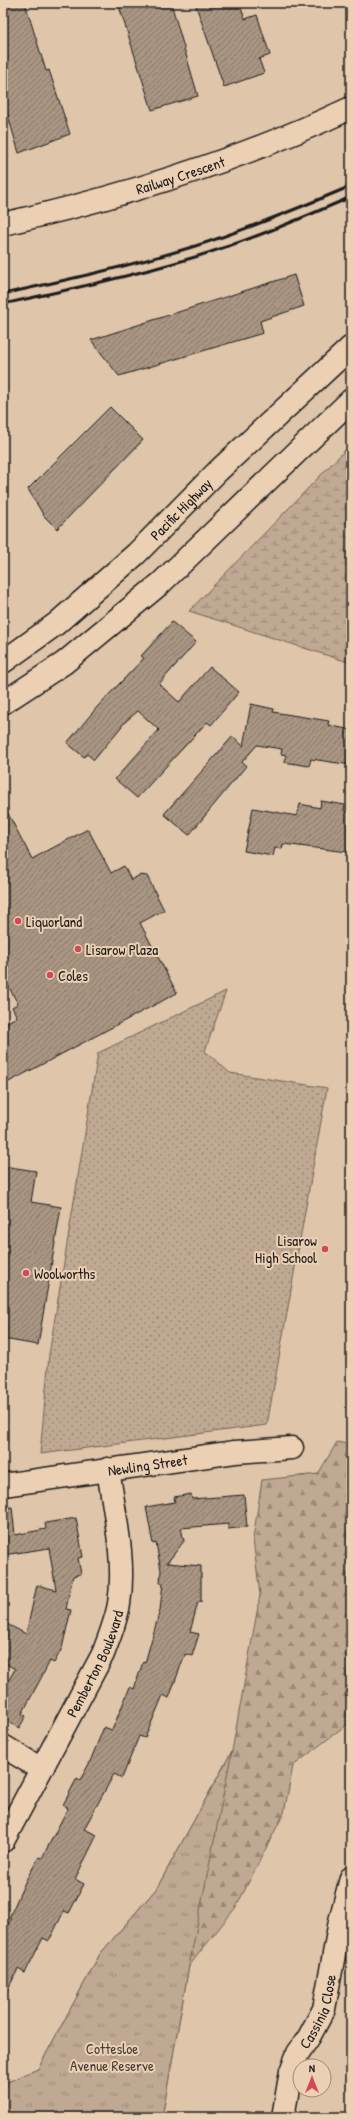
<svg xmlns="http://www.w3.org/2000/svg" width="354" height="2120" font-family="'Patrick Hand',sans-serif">
<style>
.grass{fill:url(#grass-dots);stroke:#6e6257}
.forest{fill:url(#forest-firs);stroke:#6e6257}
.wetland{fill:url(#wetland-marsh);stroke:#6e6257}
.park{fill:url(#park-tufts);stroke:#6e6257}
.building{fill:url(#building-hatch);stroke:#1c1c1c}
.lines{fill:none;stroke-linecap:round;stroke-linejoin:round}
.minor-casing{stroke:#1c1c1c;stroke-width:25}
.major-casing{stroke:#1c1c1c;stroke-width:25}
.minor{stroke:#ecd0b3;stroke-width:22}
.major{stroke:#ecd0b3;stroke-width:22}
.rail{stroke:#1c1c1c;stroke-width:3}
.poi-dot{fill:#d1495b;stroke:#ecd0b3;stroke-width:1.5}
.labels{text-anchor:middle;dominant-baseline:central;stroke-width:4;stroke-linejoin:round;paint-order:stroke}
.street-label{font-size:15px;fill:#1c1c1c;stroke:#ecd0b3}
.poi-label{font-size:15px;fill:#1c1c1c;stroke:#ecd0b3;text-anchor:start}
.park-label{font-size:15px;fill:#453f3a;stroke:#ecd0b3}
</style>
<defs>
<pattern id="grass-dots" width="8" height="8" patternUnits="userSpaceOnUse"><rect width="8" height="8" fill="#bfa992"/><path d="M2 2h.1M6 6h.1" fill="none" stroke="#9a8976" stroke-width="1.8" stroke-linecap="round"/></pattern>
<pattern id="forest-firs" width="22" height="20" patternUnits="userSpaceOnUse"><rect width="22" height="20" fill="#bfa992"/><path d="M5 1l3.5 6h-7zM16 11l3.5 6h-7z" fill="#9a8976"/></pattern>
<pattern id="wetland-marsh" width="20" height="14" patternUnits="userSpaceOnUse"><rect width="20" height="14" fill="#bfa992"/><path d="M1 5h8M5 5V1M11 12h8M15 12V8" fill="none" stroke="#9a8976"/></pattern>
<pattern id="park-tufts" width="24" height="20" patternUnits="userSpaceOnUse"><rect width="24" height="20" fill="#bfa992"/><path d="M3 7l-1-3M5 7V3M7 7l1-3M15 17l-1-3M17 17v-4M19 17l1-3" fill="none" stroke="#9a8976"/></pattern>
<pattern id="building-hatch" width="6" height="6" patternUnits="userSpaceOnUse"><rect width="6" height="6" fill="#a99582"/><path d="M-1 1l2-2M0 6l6-6M5 7l2-2" fill="none" stroke="#89796a"/></pattern>
</defs>
<rect width="100%" height="100%" fill="#dfc5aa"/>
<filter id="ink" filterUnits="userSpaceOnUse"><feTurbulence type="fractalNoise" baseFrequency=".025" numOctaves="2"/><feDisplacementMap in="SourceGraphic" scale="8" xChannelSelector="R" yChannelSelector="G"/><feConvolveMatrix kernelMatrix="1 2 1 2 8 2 1 2 1" color-interpolation-filters="sRGB"/></filter>
<g filter="url(#ink)">
<polygon class="grass" points="226,991 205,1051 230,1073 327,1088 267,1425 40,1454 49,1355 98,1053"/>
<polygon class="forest" points="337,1442 351,1445 351,1721 293,1766 284,1813 236,1907 189,1966 162,2117 3,2117 3,2084 38,2069 100,1954 157,1888 232,1751 260,1595 253,1539 262,1480 318,1474"/>
<polygon class="wetland" points="351,444 351,663 189,611"/>
<polygon class="park" points="232,1751 189,1966 162,2117 3,2117 3,2084 38,2069 100,1954 157,1888"/>
<g class="building">
<polygon points="3,3 25,3 46,71 49,70 70,134 19,153 3,99"/>
<polygon points="118,3 171,3 198,96 152,110"/>
<polygon points="195,3 239,3 245,19 257,15 270,55 259,59 264,73 224,87"/>
<polygon points="294,275 304,306 260,321 263,333 119,376 91,340"/>
<polygon points="110,407 143,440 57,529 44,516 28,489"/>
<polygon points="172,622 196,642 159,684 179,702 210,667 239,692 211,725 207,722 137,798 115,779 159,730 138,711 126,721 94,760 87,754 84,757 67,743 98,706 144,658 141,656"/>
<polygon points="251,704 274,709 273,712 329,721 328,725 351,730 351,765 311,759 309,766 284,762 286,755 281,754 282,749 257,745 242,762 246,766 189,835 164,814 233,736 243,746"/>
<polygon points="321,801 345,805 344,811 351,813 351,838 347,852 283,844 282,849 275,848 273,856 244,851 253,808 297,816 300,804 320,808"/>
<polygon points="3,804 32,859 88,829 111,873 124,866 131,880 140,875 147,876 164,910 140,923 177,993 3,1085 3,1024 17,1017 12,1007 18,1004 3,976"/>
<polygon points="3,1166 36,1171 31,1202 61,1207 38,1345 3,1339"/>
<polygon points="191,1494 192,1499 244,1495 247,1527 228,1529 228,1524 181,1528 184,1541 167,1563 201,1566 201,1602 198,1602 190,1632 199,1634 192,1656 185,1654 169,1698 163,1695 145,1738 139,1736 122,1778 114,1774 84,1829 97,1835 75,1879 84,1884 69,1913 64,1911 49,1941 43,1938 25,1973 18,1969 3,1999 3,1935 11,1919 9,1918 26,1880 39,1857 42,1858 68,1808 63,1805 77,1778 80,1780 89,1764 104,1727 112,1730 130,1687 134,1689 143,1662 145,1663 160,1610 163,1583 160,1583 161,1570 156,1543 153,1544 146,1507 175,1502 174,1497"/>
<polygon points="12,1507 15,1535 46,1529 45,1523 76,1518 83,1557 78,1558 81,1574 73,1576 66,1609 71,1610 62,1648 54,1663 50,1661 22,1714 26,1716 19,1728 3,1719 3,1691 15,1669 3,1662 3,1632 7,1624 26,1634 37,1585 56,1590 49,1548 3,1555 3,1508"/>
</g>
<g class="lines">
<g class="minor-casing">
<g id="minor">
<path id="s1" d="M3,1485L235,1452L292,1448"/>
<polyline points="3,1746 41,1769"/>
<path id="s2" d="M3,1841L103,1654C109,1638 116,1621 119,1604C126,1560 114,1512 108,1469"/>
<path id="s3" d="M283,2117L291,2071L298,2053L309,2037L324,2009L340,1921L351,1878"/>
</g>
</g>
<g class="major-casing">
<g id="major">
<path id="s4" d="M3,224C122,197 240,160 351,108"/>
<path id="s5" d="M3,662L56,624L136,554L218,471L351,347"/>
<polyline points="3,703 64,663 161,583 351,400"/>
</g>
</g>
<use href="#minor" class="minor"/>
<use href="#major" class="major"/>
<g class="rail">
<path d="M3,294C66,280 130,266 192,247C246,230 299,208 351,186"/>
<path d="M3,304C67,290 132,276 195,257C248,241 300,219 351,197"/>
</g>
</g>
</g>
<g class="poi-dot">
<circle cx="18" cy="921" r="4"/>
<circle cx="78" cy="949" r="4"/>
<circle cx="50" cy="975" r="4"/>
<circle cx="325" cy="1249" r="4"/>
<circle cx="26" cy="1273" r="4"/>
</g>
<g class="labels">
<g class="street-label">
<text stroke="none"><textPath href="#s4" startOffset="184">Railway Crescent</textPath></text>
<text stroke="none"><textPath href="#s5" startOffset="235">Pacific Highway</textPath></text>
<text stroke="none"><textPath href="#s1" startOffset="146">Newling Street</textPath></text>
<text stroke="none"><textPath href="#s2" startOffset="200">Pemberton Boulevard</textPath></text>
<text stroke="none"><textPath href="#s3" startOffset="113">Cassinia Close</textPath></text>
</g>
<g class="poi-label">
<text x="26" y="921">Liquorland</text>
<text x="86" y="949">Lisarow Plaza</text>
<text x="58" y="975">Coles</text>
<text x="317" y="1240" text-anchor="end">Lisarow<tspan x="317" dy="17">High School</tspan></text>
<text x="34" y="1273">Woolworths</text>
</g>
<g class="park-label">
<text x="112" y="2048">Cottesloe<tspan x="112" dy="17">Avenue Reserve</tspan></text>
</g>
</g>
<rect width="354" height="2120" fill="none" stroke="#ecd0b3" stroke-width="16"/>
<rect x="8" y="8" width="338" height="2104" fill="none" stroke="#1c1c1c" stroke-width="1.5" filter="url(#ink)"/>
<g transform="translate(312 2078)"><circle r="19" fill="#ecd0b3" stroke="#998877"/>
<path d="M0-3L7 15L0 10L-7 15Z" fill="#d1495b"/>
<text y="-6" font-size="11" font-weight="bold" text-anchor="middle" fill="#1c1c1c">N</text>
</g>
</svg>
